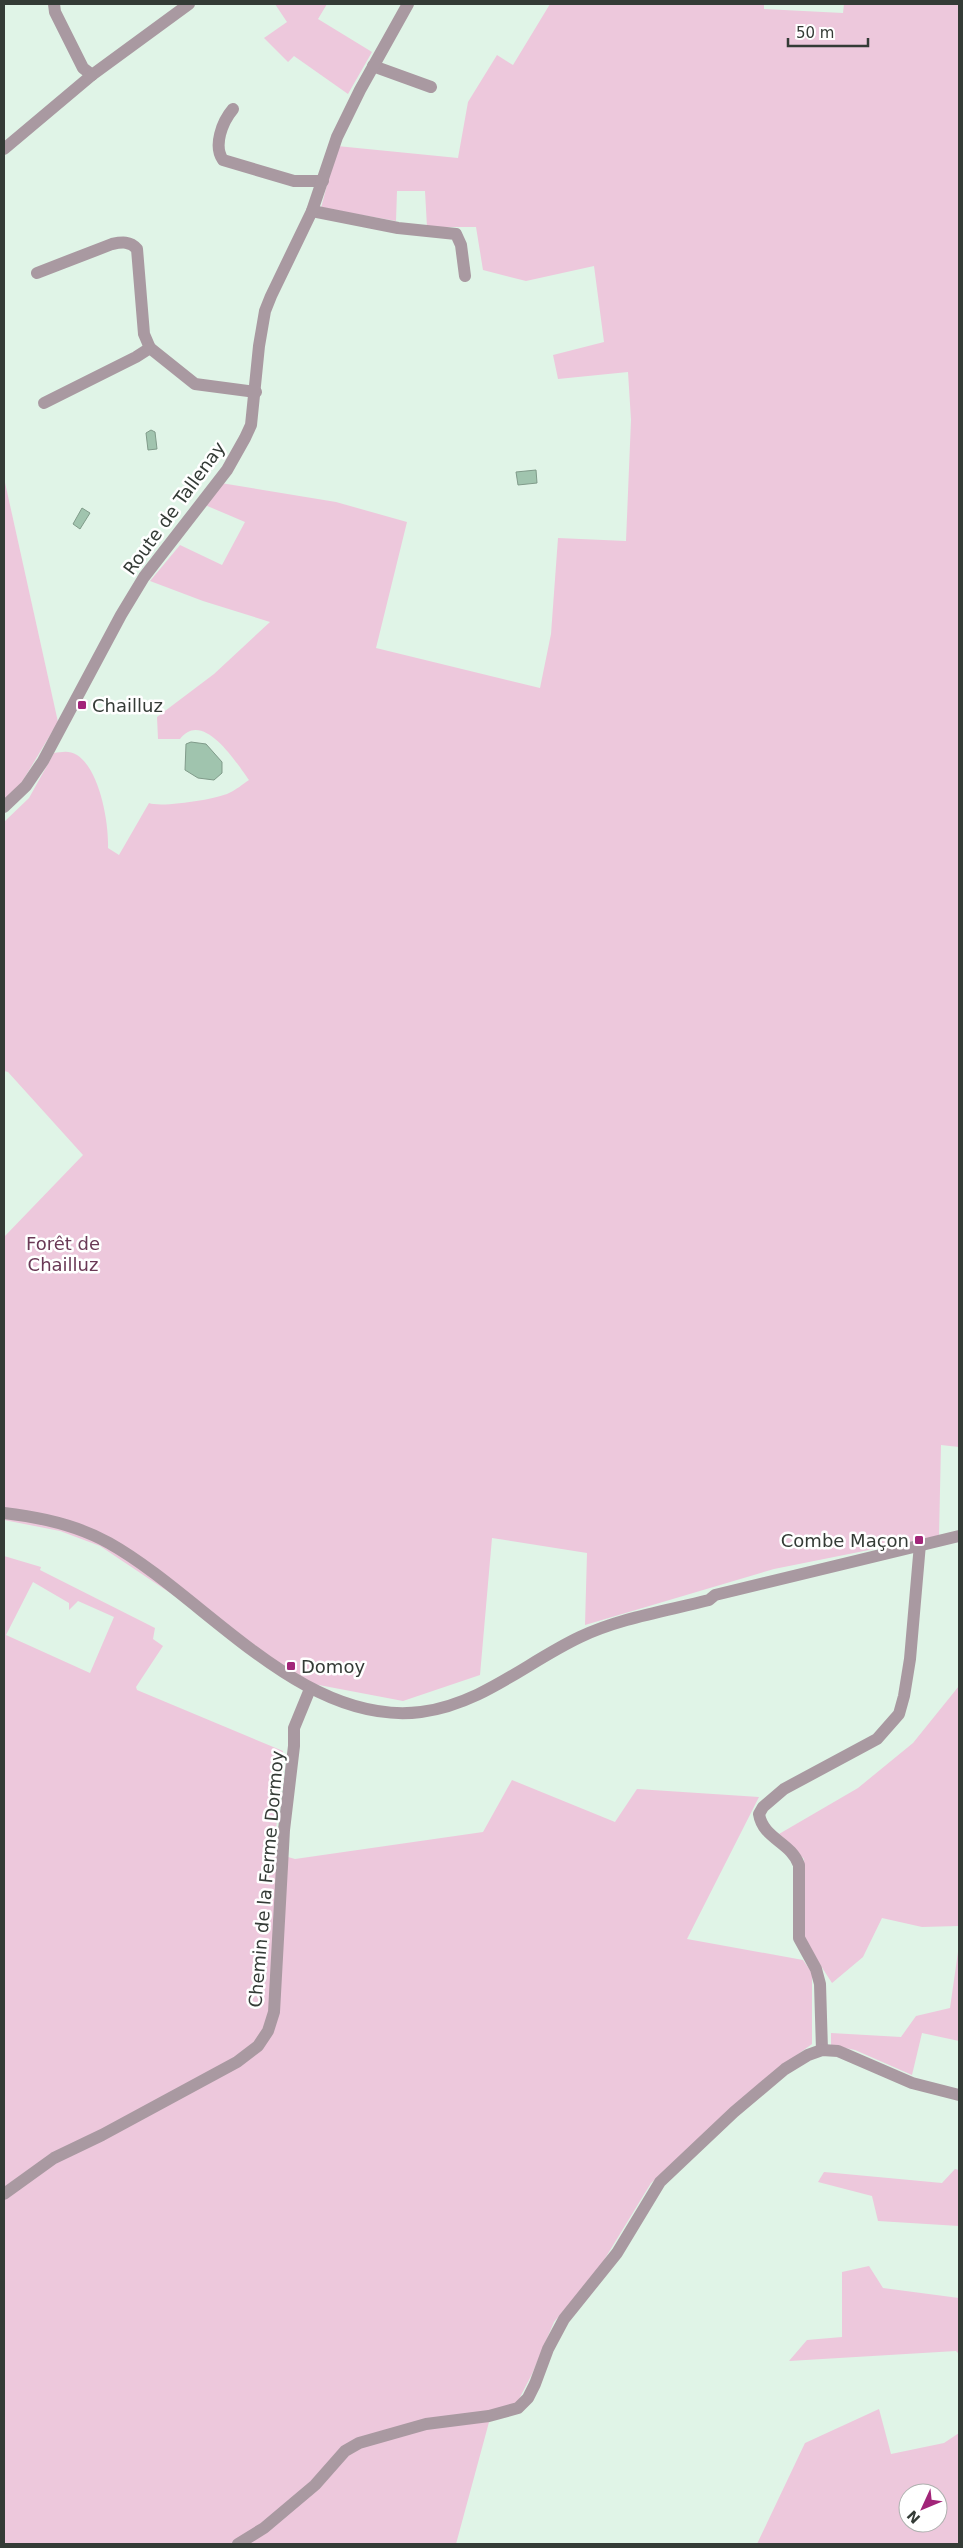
<svg xmlns="http://www.w3.org/2000/svg" width="963" height="2548" font-family="'DejaVu Sans',sans-serif">
<style>
.green{fill:#edc8dc;fill-rule:evenodd}
.water{fill:#a0c4ae;stroke:#809b8a}
.lines{fill:none;stroke-linecap:round;stroke-linejoin:round}
.minor{stroke:#a999a1;stroke-width:12}
.poi-dot{fill:#a22579;stroke:#fff;stroke-width:2}
.labels{text-anchor:middle;dominant-baseline:central;stroke-width:5;stroke-linejoin:round;paint-order:stroke}
.street-label{font-size:18px;fill:#343b36;stroke:#fff}
.poi-label{font-size:18px;fill:#343b36;stroke:#fff;text-anchor:start}
.park-label{font-size:18px;fill:#6a3956;stroke:#fff}
</style>
<rect width="100%" height="100%" fill="#e0f4e7"/>
<g class="green">
<polygon points="275,4 327,4 318,19 372,52 348,94 294,56 288,62 264,38 287,22"/>
<path d="M550,4H764V9L843,13L844,4H959V1447L941,1445L939,1536L774,1569L585,1625L587,1553L492,1538L480,1675L403,1701L303,1682L100,1546L60,1531L4,1520V1237L83,1155L8,1072L4,1071V822L29,798L54,753C62,752 69,750 77,755C100,770 109,823 108,848L119,855L149,803C161,808 218,799 229,793C236,790 243,784 249,780C238,765 203,708 180,739H158L157,717L214,674L270,622L203,601L150,581L180,545L222,565L245,522L205,505L221,483L336,502L407,522L376,648L540,688L551,634L558,538L626,541L631,420L628,372L558,379L553,355L604,342L594,266L526,281L483,270L476,227H427L425,191H397L396,221L321,208L337,146L458,158L468,102L497,55L513,65Z"/>
<polygon points="4,478 58,722 4,812"/>
<path d="M4,1556L41,1567L40,1570L155,1628L153,1639L163,1646L136,1687L137,1690L283,1751L274,1853L295,1859L483,1832L512,1780L615,1822L637,1789L759,1797L687,1939L803,1960L812,1973V2044L782,2066L651,2183L598,2270L554,2322L532,2374L517,2403L492,2411L456,2544H4ZM33,1582L69,1603V1610L78,1601L114,1617L90,1673L6,1635Z"/>
<polygon points="959,1686 959,2041 922,2033 912,2075 855,2050 831,2045 831,2033 901,2037 916,2016 950,2008 958,1952 958,1926 922,1927 882,1918 863,1957 832,1983 803,1938 804,1859 779,1834 858,1788 913,1743"/>
<polygon points="955,2169 959,2170 959,2226 878,2221 872,2196 818,2182 824,2172 942,2183"/>
<polygon points="869,2266 883,2288 959,2298 959,2354 956,2351 789,2361 807,2340 842,2337 842,2272"/>
<path d="M879,2409L891,2454L944,2443L959,2433V2544H757L805,2443ZM908,2493H938V2523H908Z"/>
</g>
<g class="water">
<polygon points="151,430 155,432 157,449 148,450 146,433"/>
<polygon points="536,470 537,483 518,485 516,472"/>
<polygon points="82,508 90,513 80,529 73,524"/>
<polygon points="191,742 206,744 222,762 222,773 214,780 198,778 185,770 186,744"/>
</g>
<g class="lines">
<g class="minor">
<polyline points="54,4 55,12 83,68 92,75"/>
<polyline points="373,66 431,87"/>
<path d="M233,109C222,122 213,146 223,160L294,181H323"/>
<polyline points="4,149 92,75 189,4"/>
<polyline points="312,211 398,228 456,234 461,245 465,276"/>
<path d="M37,273L112,244C122,242 130,241 137,249L144,334L150,348"/>
<polyline points="150,348 195,384 256,392"/>
<polyline points="44,403 136,357 150,348"/>
<polyline points="4,807 26,786 43,761 121,615 144,577 227,470 245,438 251,425 259,346 265,311 271,296 312,211 337,137 360,90 408,4"/>
<path d="M4,1513C40,1517 77,1525 109,1543C205,1597 302,1727 421,1712C482,1704 527,1662 580,1637C620,1618 666,1611 709,1600L715,1595L959,1536"/>
<path d="M822,2050L820,1984L816,1969L799,1938V1865C791,1842 763,1839 759,1814L763,1807L784,1789L877,1739L899,1714L904,1696L910,1659L920,1544"/>
<polyline points="4,2194 54,2158 102,2135 237,2062 258,2046 268,2031 274,2012 284,1830 294,1746 294,1728 310,1689"/>
<polyline points="238,2544 264,2528 315,2485 345,2451 359,2443 426,2424 489,2416 518,2408 528,2398 535,2384 548,2349 564,2319 617,2253 660,2182 734,2112 785,2069 808,2055 822,2050 838,2051 912,2083 959,2095"/>
</g>
</g>
<g class="poi-dot">
<rect x="77" y="700" width="10" height="10" rx="2.5"/>
<rect x="914" y="1535" width="10" height="10" rx="2.5"/>
<rect x="286" y="1661" width="10" height="10" rx="2.5"/>
</g>
<g class="labels">
<g class="street-label">
<text transform="translate(174 508) rotate(-54)">Route de Tallenay</text>
<text transform="translate(266 1879) rotate(-85)">Chemin de la Ferme Dormoy</text>
</g>
<g class="poi-label">
<text x="92" y="705">Chailluz</text>
<text x="909" y="1540" text-anchor="end">Combe Maçon</text>
<text x="301" y="1666">Domoy</text>
</g>
<g class="park-label">
<text x="63" y="1243">Forêt de<tspan x="63" dy="21">Chailluz</tspan></text>
</g>
</g>
<rect width="963" height="2548" fill="none" stroke="#343b36" stroke-width="10"/>
<g transform="translate(923 2508) rotate(226)"><circle r="24" fill="#ffffff" stroke="#aeb1af"/>
<path d="M0-4L9 19L0 12L-9 19Z" fill="#a22579"/>
<text y="-8" font-size="14" font-weight="bold" text-anchor="middle" fill="#343b36">N</text>
</g>
<path d="M788 38v8h80v-8" fill="none" stroke="#343b36" stroke-width="2.5"/>
<text x="796" y="38" font-size="15" fill="#343b36" stroke="#ffffff" stroke-width="4" paint-order="stroke">50 m</text>
</svg>
